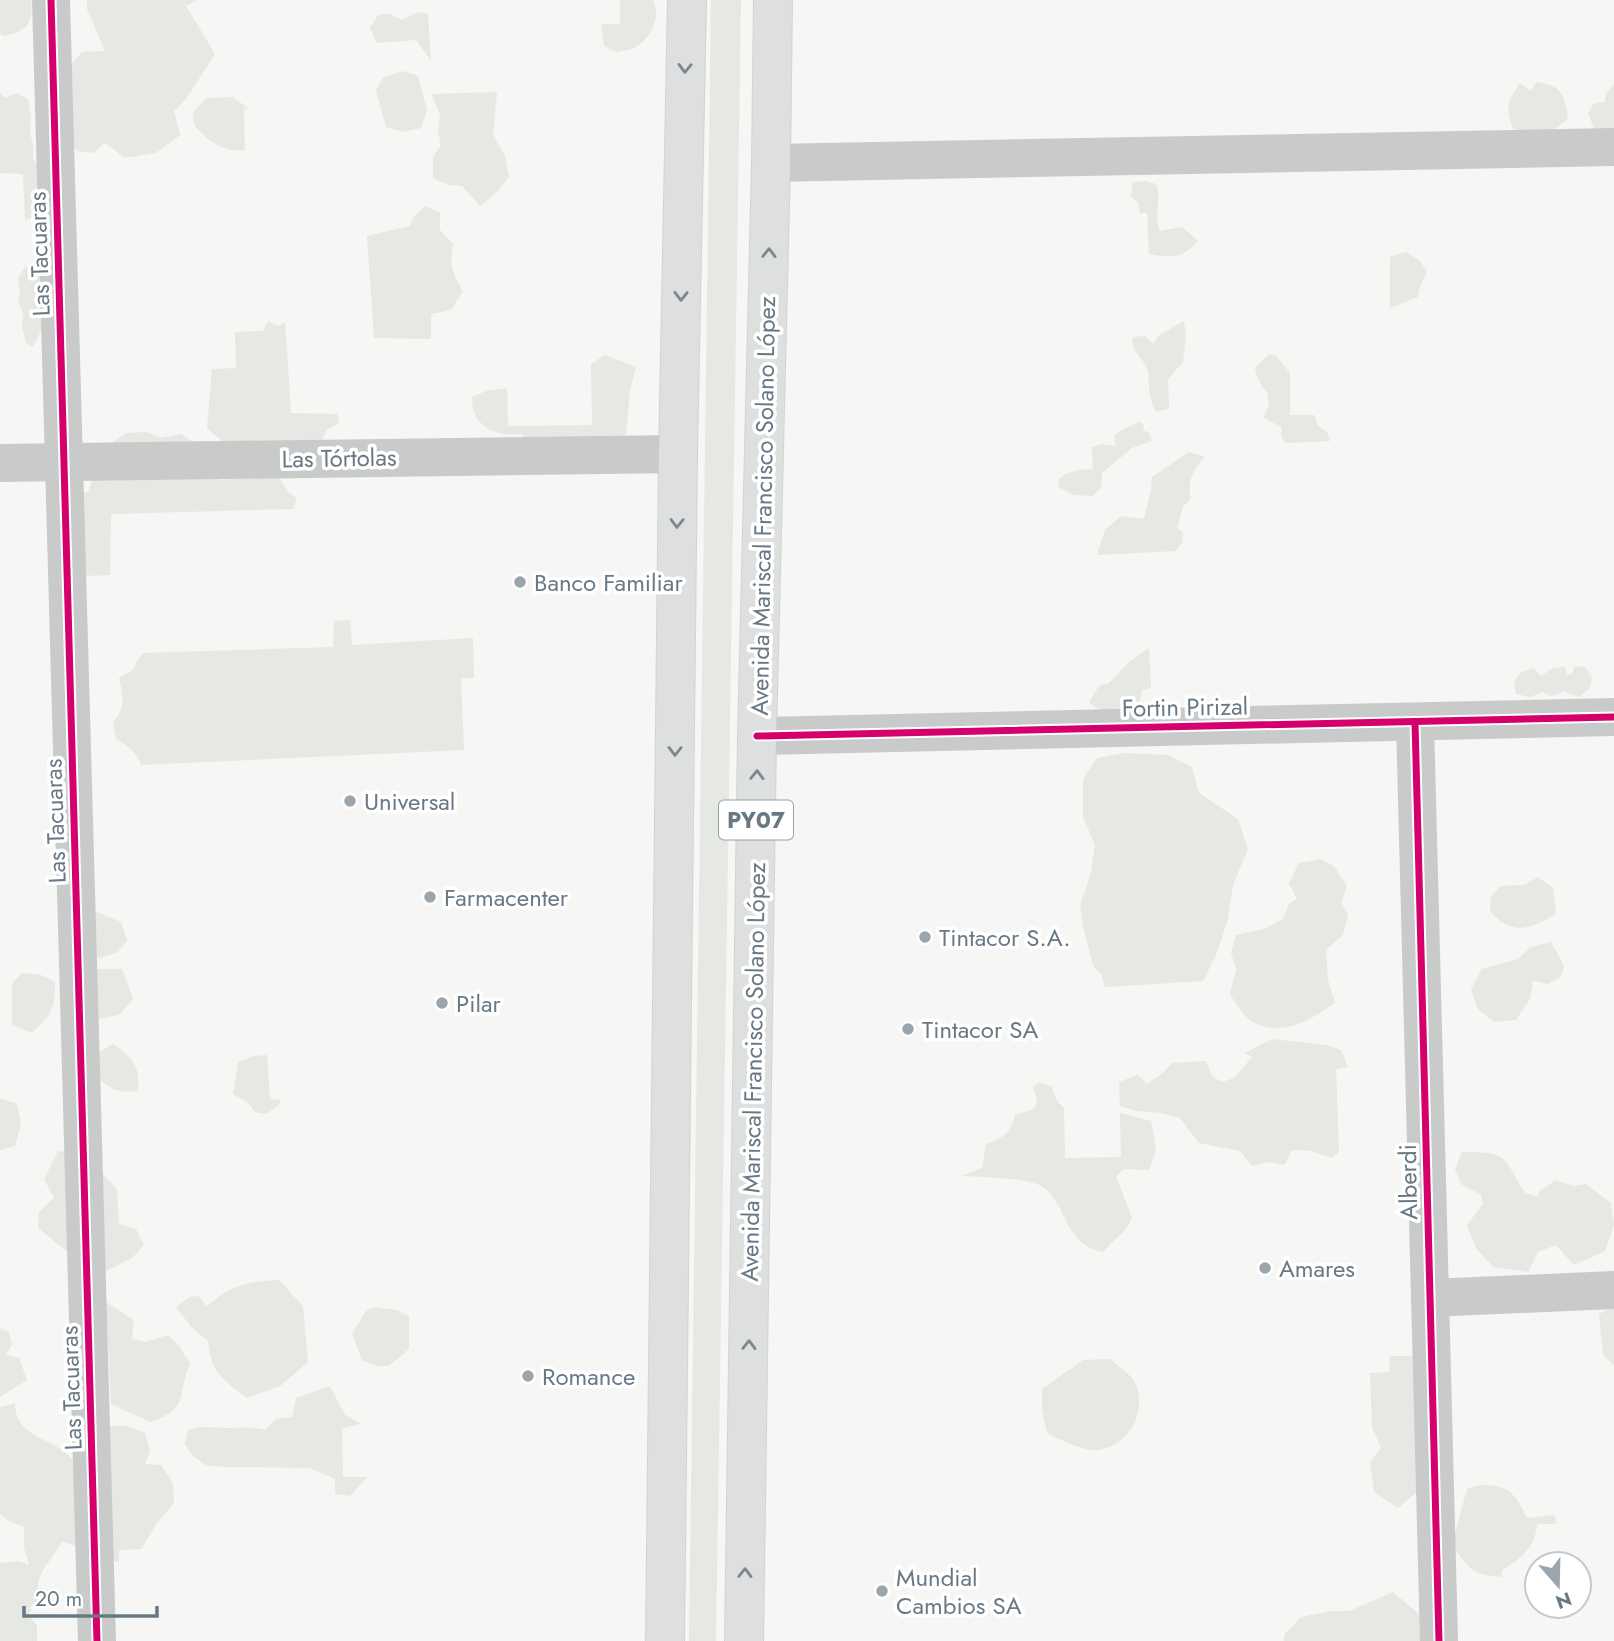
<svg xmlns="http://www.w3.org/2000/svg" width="1614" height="1641" font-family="Jost,sans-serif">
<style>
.green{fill:#e5e8e3}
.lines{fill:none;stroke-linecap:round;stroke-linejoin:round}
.highway-casing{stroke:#d2d3d3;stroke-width:40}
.street{stroke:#c9caca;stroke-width:38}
.highway{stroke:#dedfdf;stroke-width:38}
.cycleway-casing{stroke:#fff;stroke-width:11}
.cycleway{stroke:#d6006c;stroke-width:7}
.oneway{stroke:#7a8892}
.poi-dot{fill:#9aa5ac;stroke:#fff;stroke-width:2.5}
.labels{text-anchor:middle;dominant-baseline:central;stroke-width:7;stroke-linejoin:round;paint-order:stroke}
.shield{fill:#fff;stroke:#95a1a9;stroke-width:2}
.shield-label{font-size:23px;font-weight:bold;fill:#687984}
.street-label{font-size:24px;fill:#687984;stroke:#fff}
.poi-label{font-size:24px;fill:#687984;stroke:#fff;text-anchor:start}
</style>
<rect width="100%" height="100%" fill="#f6f6f5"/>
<g class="green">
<path d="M0,0H31C33,25 28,29 5,36L0,34Z"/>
<polygon points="87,0 216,0 197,0 186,6 215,54 186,99 174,111 180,135 156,153 125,158 105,143 93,153 77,151 55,129 70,66 82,52 105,51 87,9"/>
<path d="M620,0H653C661,16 652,35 639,45C633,50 624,50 617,52L604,46L601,24H620Z"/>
<polygon points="711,0 741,0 716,1641 689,1641"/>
<polygon points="418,12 428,14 431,61 416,40 377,43 370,28 378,15 389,14 402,20"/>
<polygon points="403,71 418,76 427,110 421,128 403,132 386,127 376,90 383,78"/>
<path d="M1536,82C1563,86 1564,94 1568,119L1550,132L1531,137L1513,128C1505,106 1507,103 1520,83L1531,91Z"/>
<polygon points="1614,84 1614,132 1595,130 1588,114 1593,104 1605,102 1606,93"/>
<polygon points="0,92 5,98 17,93 28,99 31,117 30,133 33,144 33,159 37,164 39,205 34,216 25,221 23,174 0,173"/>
<polygon points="497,92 493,135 505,156 509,177 494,195 480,206 462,186 449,185 433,178 433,157 441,145 438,131 440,114 431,94"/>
<path d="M233,97L249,109H244L245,150C223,153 207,140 194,125L193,113L206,98Z"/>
<path d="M1146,181L1156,184C1162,202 1153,214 1160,231L1182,227L1198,241C1182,259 1171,258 1149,254L1147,213H1140L1138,203L1131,196L1133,182Z"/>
<path d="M425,206L440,213V230L453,244C449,263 453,276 463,291L451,310L431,314V339L374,338L367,236L410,226L413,218Z"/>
<polygon points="1406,252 1420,261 1427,272 1420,287 1418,297 1390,308 1390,257"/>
<path d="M26,266H40C42,293 50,325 32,347L26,343L22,327L23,314L18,300L20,290L18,278Z"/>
<polygon points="268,321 278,326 285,322 291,413 337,414 339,423 327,430 318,448 237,450 221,440 207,428 212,369 236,368 235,332 263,331"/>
<path d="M1184,321L1186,336L1183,362L1168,379L1169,408L1157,412C1144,394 1153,378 1145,364C1139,355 1133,351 1132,339L1138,336L1146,337L1153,344L1158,336Z"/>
<polygon points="1270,354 1277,357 1290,373 1290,415 1314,415 1318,426 1327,432 1330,441 1285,443 1281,435 1282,428 1263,417 1269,405 1267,392 1262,387 1255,371 1256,366"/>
<path d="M605,355L636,367L630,391L626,434L613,444L529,440L521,434C495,437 471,426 472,397L486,391L507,388L508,426L592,425L591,364Z"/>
<path d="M1140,421L1144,425L1143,430L1149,433L1152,441L1132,448L1102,473L1101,488L1092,496L1074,495L1058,487L1059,479C1070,470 1078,470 1093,469L1092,447L1101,444L1115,446V434Z"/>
<path d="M147,432L160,438L181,434C199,445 216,461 223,481L240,470L278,475L288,492L297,498L293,509L111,514L110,575L83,576V493L89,491L99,451L127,433Z"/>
<path d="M1189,452L1204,457C1194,471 1186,481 1191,498L1183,507L1177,528L1183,533L1182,543L1176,551L1097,555L1105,530L1121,516L1144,519L1151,490L1152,477Z"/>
<path d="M350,620L352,645L473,638L474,678H461L464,750L141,765C137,752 127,745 116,739L113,722C126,708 123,696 119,678L133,670L138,659L144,653L333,647L334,621Z"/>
<path d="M1149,648L1151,688L1142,690L1139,705C1118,713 1108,718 1089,702L1099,686L1109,683L1130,661Z"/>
<polygon points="1584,666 1592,677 1590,688 1579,697 1563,691 1560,694 1550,696 1543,692 1530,697 1516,694 1514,683 1520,673 1534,668 1541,676 1553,668 1565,667 1567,676 1573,672 1574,667"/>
<polygon points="1123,753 1168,755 1192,767 1199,793 1238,819 1248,849 1233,885 1228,919 1216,955 1203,981 1105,987 1101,973 1094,968 1084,931 1080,905 1090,877 1095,845 1083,817 1083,779 1097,758"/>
<path d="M1321,859L1334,866L1347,886L1341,902L1348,915L1343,935L1326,950L1328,980L1335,1003C1313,1018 1288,1035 1259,1025C1246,1021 1237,1005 1230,994L1236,969L1231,953L1236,935L1264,929L1283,919L1289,904L1297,899L1289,883L1299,863Z"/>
<path d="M1538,877L1553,888L1556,914C1529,930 1512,936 1490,911L1491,897L1500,886L1524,885Z"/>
<polygon points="97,912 121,922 127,940 118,952 101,958 78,950 88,916"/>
<polygon points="1551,942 1564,966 1561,977 1548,984 1533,981 1530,999 1516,1020 1494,1022 1478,1009 1471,990 1482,969 1518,959 1531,947"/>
<polygon points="98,969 122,969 133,999 119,1015 94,1020 78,973"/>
<path d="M22,973L41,975L55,982C55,1009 51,1016 31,1033L12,1025V984Z"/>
<polygon points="1272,1039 1327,1045 1341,1050 1348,1067 1336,1069 1339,1152 1331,1158 1312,1151 1292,1150 1285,1165 1268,1162 1252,1166 1240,1151 1199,1143 1180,1118 1162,1113 1136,1111 1120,1106 1119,1082 1138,1075 1147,1084 1164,1072 1172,1063 1206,1061 1212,1076 1222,1082 1234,1078 1252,1057 1245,1053"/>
<path d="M113,1044C133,1058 140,1066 138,1091C116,1094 108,1088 94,1073L95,1055Z"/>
<polygon points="267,1055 270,1099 281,1100 279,1105 266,1114 255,1112 248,1103 233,1094 238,1062 254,1056"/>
<path d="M1040,1082L1052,1087L1057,1101L1064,1108L1065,1158L1121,1157L1120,1113L1151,1121L1156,1150L1149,1170L1124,1169L1116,1176L1132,1218C1124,1236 1114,1238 1103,1252C1063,1244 1068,1205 1043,1187C1030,1178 980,1177 962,1176L982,1168L986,1144C1003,1139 1011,1132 1015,1115L1034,1109L1037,1100L1033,1086Z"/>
<polygon points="0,1098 17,1104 21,1125 15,1146 0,1150"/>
<polygon points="58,1151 84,1154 117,1189 119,1224 136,1229 144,1245 132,1258 102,1273 86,1267 38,1228 39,1212 54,1198 44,1179"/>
<path d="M1462,1152C1509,1151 1503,1157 1525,1193L1539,1197L1538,1192L1556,1180L1573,1186L1586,1184L1611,1203L1614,1225L1605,1251L1574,1265L1556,1245L1538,1252L1528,1272L1493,1267L1476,1248L1467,1225L1483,1204L1481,1195L1461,1184L1455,1169Z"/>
<path d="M279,1280L303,1306L308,1362L280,1386L247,1398C222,1379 211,1373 208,1341L192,1328L176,1307L189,1297L199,1296L206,1307C232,1285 245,1282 279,1280Z"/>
<path d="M106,1302L134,1320L132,1339L146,1342L168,1335L180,1347L190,1364C176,1396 190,1409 150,1422L111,1404Z"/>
<polygon points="1614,1306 1614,1365 1603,1355 1599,1314"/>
<polygon points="375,1307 396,1310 409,1316 409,1349 389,1366 376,1366 362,1360 352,1334 366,1311"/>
<polygon points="0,1328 9,1332 12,1344 6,1355 19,1358 27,1380 0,1397"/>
<polygon points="1390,1356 1421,1356 1418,1491 1398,1508 1374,1492 1370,1462 1381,1448 1372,1427 1370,1373 1389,1372"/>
<path d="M1110,1359C1117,1365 1129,1373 1134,1381C1149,1409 1130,1446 1098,1450C1085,1452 1059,1439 1047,1433L1042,1410V1389L1083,1360Z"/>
<path d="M330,1386L345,1415L361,1424L342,1428L343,1477H367L350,1496L335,1494V1479L309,1468L226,1467L206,1465L193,1456L185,1444L188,1430C206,1425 209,1428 227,1428C244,1428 247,1426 265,1430L276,1419L292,1417L296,1398Z"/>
<path d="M15,1403C15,1444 65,1435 78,1470C82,1479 77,1533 77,1547L62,1541C57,1552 45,1565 41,1574C34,1590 43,1601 27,1615L37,1625V1641H0V1563L19,1561L29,1565L24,1548V1527L11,1522L0,1514V1407Z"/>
<polygon points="104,1426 126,1426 145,1433 150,1451 145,1464 161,1465 173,1483 174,1503 157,1523 141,1549 119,1550 119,1562 108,1560"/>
<path d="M1480,1485C1509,1485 1515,1493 1527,1518L1554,1515L1557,1524H1537C1536,1547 1520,1560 1502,1570V1577C1471,1575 1468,1568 1452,1544L1467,1489Z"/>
<polygon points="1393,1592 1421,1616 1425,1641 1284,1641 1284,1635 1301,1617 1331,1611 1349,1611"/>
</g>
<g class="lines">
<g class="highway-casing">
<g id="highway">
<polyline points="665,1641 678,454 687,0"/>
<polyline points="744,1641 757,736 771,163 773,0"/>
</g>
</g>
<g class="street">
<polyline points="51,0 97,1641"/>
<polyline points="771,163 1614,147"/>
<polyline points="0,463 678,454"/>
<polyline points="1415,722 1439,1641"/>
<polyline points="757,736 1614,717"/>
<polyline points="1430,1298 1614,1290"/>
</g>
<use href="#highway" class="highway"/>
<g class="cycleway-casing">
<g id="cycleway">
<polyline points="51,0 97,1641"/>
<polyline points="1415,722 1439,1641"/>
<polyline points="757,736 1614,717"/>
</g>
</g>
<use href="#cycleway" class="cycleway"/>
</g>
<defs><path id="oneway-chevron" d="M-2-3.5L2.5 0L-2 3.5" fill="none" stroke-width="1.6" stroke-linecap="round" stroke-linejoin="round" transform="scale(1.75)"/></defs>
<g class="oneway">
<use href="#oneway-chevron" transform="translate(685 68) rotate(91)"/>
<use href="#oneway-chevron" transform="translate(769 253) rotate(-89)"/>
<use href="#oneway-chevron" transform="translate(681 296) rotate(91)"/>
<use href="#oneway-chevron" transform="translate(677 523) rotate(91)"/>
<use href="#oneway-chevron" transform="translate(675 751) rotate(91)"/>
<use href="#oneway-chevron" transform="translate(757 775) rotate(-89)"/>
<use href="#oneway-chevron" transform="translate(749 1345) rotate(-89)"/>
<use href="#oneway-chevron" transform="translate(745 1573) rotate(-89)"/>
</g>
<g class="poi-dot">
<circle cx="520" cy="582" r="7"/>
<circle cx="350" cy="801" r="7"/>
<circle cx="430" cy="897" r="7"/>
<circle cx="925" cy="937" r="7"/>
<circle cx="442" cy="1003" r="7"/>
<circle cx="908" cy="1029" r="7"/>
<circle cx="1265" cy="1268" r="7"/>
<circle cx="528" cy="1376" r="7"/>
<circle cx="882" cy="1591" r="7"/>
</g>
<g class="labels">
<rect class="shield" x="719" y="800.5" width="74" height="39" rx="5"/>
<g class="shield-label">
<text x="756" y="820">PY07</text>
</g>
<g class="street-label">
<text transform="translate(39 254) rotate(-92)">Las Tacuaras</text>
<text transform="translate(339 458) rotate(-1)">Las Tórtolas</text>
<text transform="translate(763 506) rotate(-89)">Avenida Mariscal Francisco Solano López</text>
<text transform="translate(1185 707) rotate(-1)">Fortin Pirizal</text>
<text transform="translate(55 821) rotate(-92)">Las Tacuaras</text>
<text transform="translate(753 1072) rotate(-89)">Avenida Mariscal Francisco Solano López</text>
<text transform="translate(1408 1182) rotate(-91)">Alberdi</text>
<text transform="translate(71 1388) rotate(-92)">Las Tacuaras</text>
</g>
<g class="poi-label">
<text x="534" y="582">Banco Familiar</text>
<text x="364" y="801">Universal</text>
<text x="444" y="897">Farmacenter</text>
<text x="939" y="937">Tintacor S.A.</text>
<text x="456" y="1003">Pilar</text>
<text x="922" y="1029">Tintacor SA</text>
<text x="1279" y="1268">Amares</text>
<text x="542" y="1376">Romance</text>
<text x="896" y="1577">Mundial<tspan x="896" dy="28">Cambios SA</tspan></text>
</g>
</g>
<g transform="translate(1558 1585) rotate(160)"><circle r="33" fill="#ffffff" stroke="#c3c9ce" stroke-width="2"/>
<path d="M0-5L12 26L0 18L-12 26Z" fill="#9aa5ac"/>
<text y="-10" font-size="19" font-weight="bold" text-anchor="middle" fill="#687984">N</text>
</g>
<path d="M24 1606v10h133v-10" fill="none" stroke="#687984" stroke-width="3.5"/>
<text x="35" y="1606" font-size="21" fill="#687984" stroke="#ffffff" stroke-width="5" paint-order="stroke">20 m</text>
</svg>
